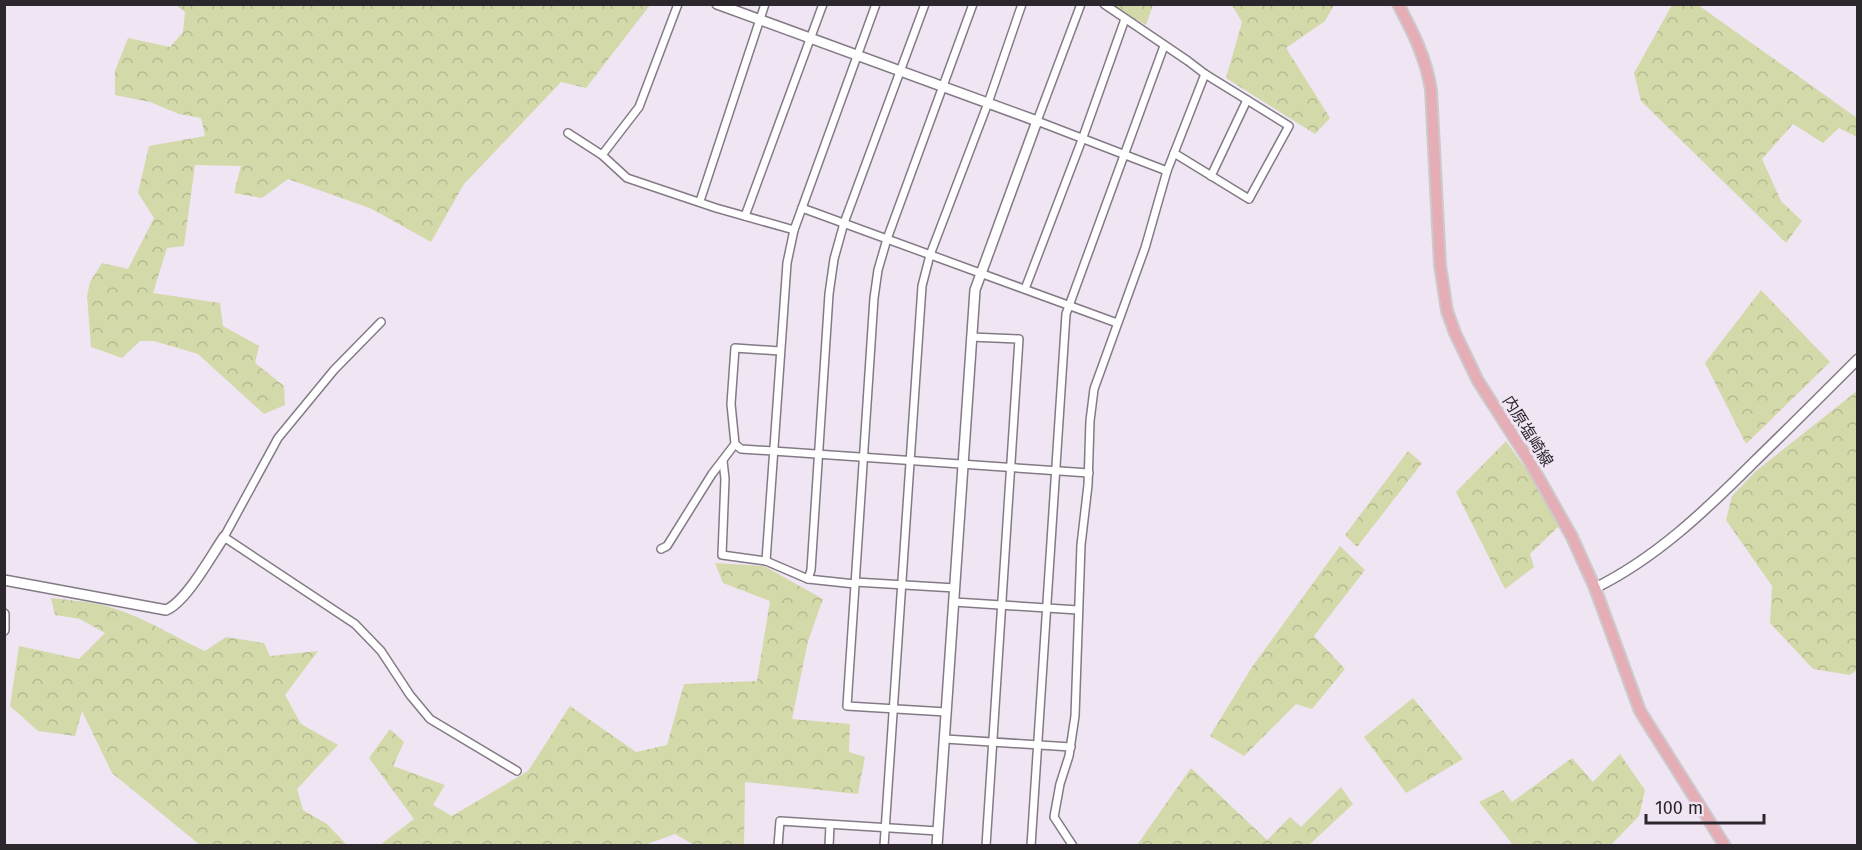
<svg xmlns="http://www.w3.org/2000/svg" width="1862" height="850" font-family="'Fira Sans','Noto Sans JP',sans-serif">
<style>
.forest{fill:url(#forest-crowns)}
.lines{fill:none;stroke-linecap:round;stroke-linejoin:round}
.street-casing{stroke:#837a86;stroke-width:10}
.secondary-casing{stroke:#837a86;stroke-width:12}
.primary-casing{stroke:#cccbcc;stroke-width:14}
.street{stroke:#fff;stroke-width:7}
.secondary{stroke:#fff;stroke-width:9}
.primary{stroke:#e5adb6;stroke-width:10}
.labels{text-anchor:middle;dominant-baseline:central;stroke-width:6;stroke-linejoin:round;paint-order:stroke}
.street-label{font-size:16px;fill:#2b272c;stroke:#f0e5f3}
</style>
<defs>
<pattern id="forest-crowns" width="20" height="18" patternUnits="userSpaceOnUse" patternTransform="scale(1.5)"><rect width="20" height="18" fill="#d4d9aa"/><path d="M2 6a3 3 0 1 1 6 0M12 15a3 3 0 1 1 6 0" fill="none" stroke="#b6ba92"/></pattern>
</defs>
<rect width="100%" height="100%" fill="#f0e5f3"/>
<g class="forest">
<polygon points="176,5 650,5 586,88 561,82 464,184 431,242 372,209 288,179 262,198 234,193 241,166 195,165 184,246 167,248 153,293 220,303 223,326 259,346 255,363 284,386 285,405 264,414 198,354 154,341 140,341 122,358 91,347 87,296 90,282 102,263 128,269 154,218 138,193 149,146 205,136 201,118 179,114 150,102 115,95 115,71 128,38 170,47 183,32 185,12"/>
<polygon points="1111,5 1153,5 1146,25"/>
<polygon points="1232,5 1334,5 1325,21 1286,48 1330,118 1315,134 1226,78 1242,22"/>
<polygon points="1672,5 1698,5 1857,118 1857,137 1839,128 1823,143 1793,124 1762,159 1781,201 1802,221 1786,243 1641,101 1634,73"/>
<polygon points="1761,290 1830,362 1746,444 1705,363"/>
<polygon points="1857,391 1858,669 1850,675 1813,669 1770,623 1772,586 1726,520 1732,496 1756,471"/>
<polygon points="1506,441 1550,503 1559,526 1530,554 1534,567 1505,589 1456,492"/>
<polygon points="1408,451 1422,463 1357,547 1345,535"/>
<polygon points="1340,546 1365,570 1314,636 1345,669 1312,709 1296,704 1244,756 1210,736 1252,667"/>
<polygon points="715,563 764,566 823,599 808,641 792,719 850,724 849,752 865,757 858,794 745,782 744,845 694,845 675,834 642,846 380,845 414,819 369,758 390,729 404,742 393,766 445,785 433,805 452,816 528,771 570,706 636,752 667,745 684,684 757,681 770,601 723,583"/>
<path d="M51,598C67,600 83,601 98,604C136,612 170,635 205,651L226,637L264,643L270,656L318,651L285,695L301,724L338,745L297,789L303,810L327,824L347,845H200L112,773L82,711L75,736L38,731L10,706L19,646L79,659L105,633L80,619L55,615Z"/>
<polygon points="1413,698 1463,759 1406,793 1364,737"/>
<polygon points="1620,754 1645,790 1639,816 1611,845 1513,845 1479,802 1503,790 1512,802 1572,758 1593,782"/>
<polygon points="1191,768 1267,840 1290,817 1301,827 1341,787 1353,804 1309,845 1137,845"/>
</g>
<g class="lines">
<g class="street-casing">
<g id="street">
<polyline points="1081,4 1037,121 1167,171"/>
<polyline points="1104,4 1188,61 1205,74 1289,126 1249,199 1174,153"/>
<polyline points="568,133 602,155 627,178 716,208 794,230"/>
<polyline points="602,155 639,107 678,4"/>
<polyline points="1211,176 1247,100"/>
<polyline points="700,201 765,4"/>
<polyline points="802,208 1117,323"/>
<polyline points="745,216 823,4"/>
<polyline points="1025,289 1083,137 1125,19"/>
<polyline points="381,322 334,370 278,438 224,537 355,624 381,651 410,695 430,719 517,771"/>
<polyline points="971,337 1019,339 986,846"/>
<polyline points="735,444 741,449 773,451 1089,473"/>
<polyline points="723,461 725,479 722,555 766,561 808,579 855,584"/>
<polyline points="661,549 667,546 712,474 735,444 731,404 735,348 780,351"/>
<polyline points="766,561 787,263 794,230 876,4"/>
<polyline points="808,579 811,570 829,294 834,259 844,223 925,4"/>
<polyline points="855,582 955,588"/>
<polyline points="954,602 1078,610"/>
<polyline points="946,712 847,706 874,298 878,270 887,239 973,4"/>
<polyline points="945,739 1071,747"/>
<polyline points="778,846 780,821 938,831"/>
<polyline points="829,846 830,825"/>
<polyline points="884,846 922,286 930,255 988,103 1022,4"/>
<polyline points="1031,846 1066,314 1164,46"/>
<polyline points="1073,846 1054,817 1060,784 1069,756 1075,716 1081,545 1088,485 1090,421 1094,389 1145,248 1167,171 1205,74"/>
</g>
</g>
<g class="secondary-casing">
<g id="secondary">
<polyline points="717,4 1037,121 975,290 937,846"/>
<path d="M4,580L166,610C186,602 211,556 224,537"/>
<path d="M1595,588C1656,558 1705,511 1753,463C1788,429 1823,394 1858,359"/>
<polyline points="4,614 4,630"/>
</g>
</g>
<g class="primary-casing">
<path id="primary" d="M1398,4C1413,32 1426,58 1431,90L1440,265L1447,311L1455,333L1478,381L1528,459L1572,537L1595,588L1640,711L1725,846"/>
</g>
<use href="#street" class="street"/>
<use href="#secondary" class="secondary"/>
<use href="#primary" class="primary"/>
</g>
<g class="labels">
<g class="street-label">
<text transform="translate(1528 431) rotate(58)">内原塩崎線</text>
</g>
</g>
<rect width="1862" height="850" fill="none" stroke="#2b272c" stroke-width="12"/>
<path d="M1646 814v9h118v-9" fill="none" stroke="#2b272c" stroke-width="3"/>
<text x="1655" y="814" font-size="18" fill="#2b272c" stroke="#f0e5f3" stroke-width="4.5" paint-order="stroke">100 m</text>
</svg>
